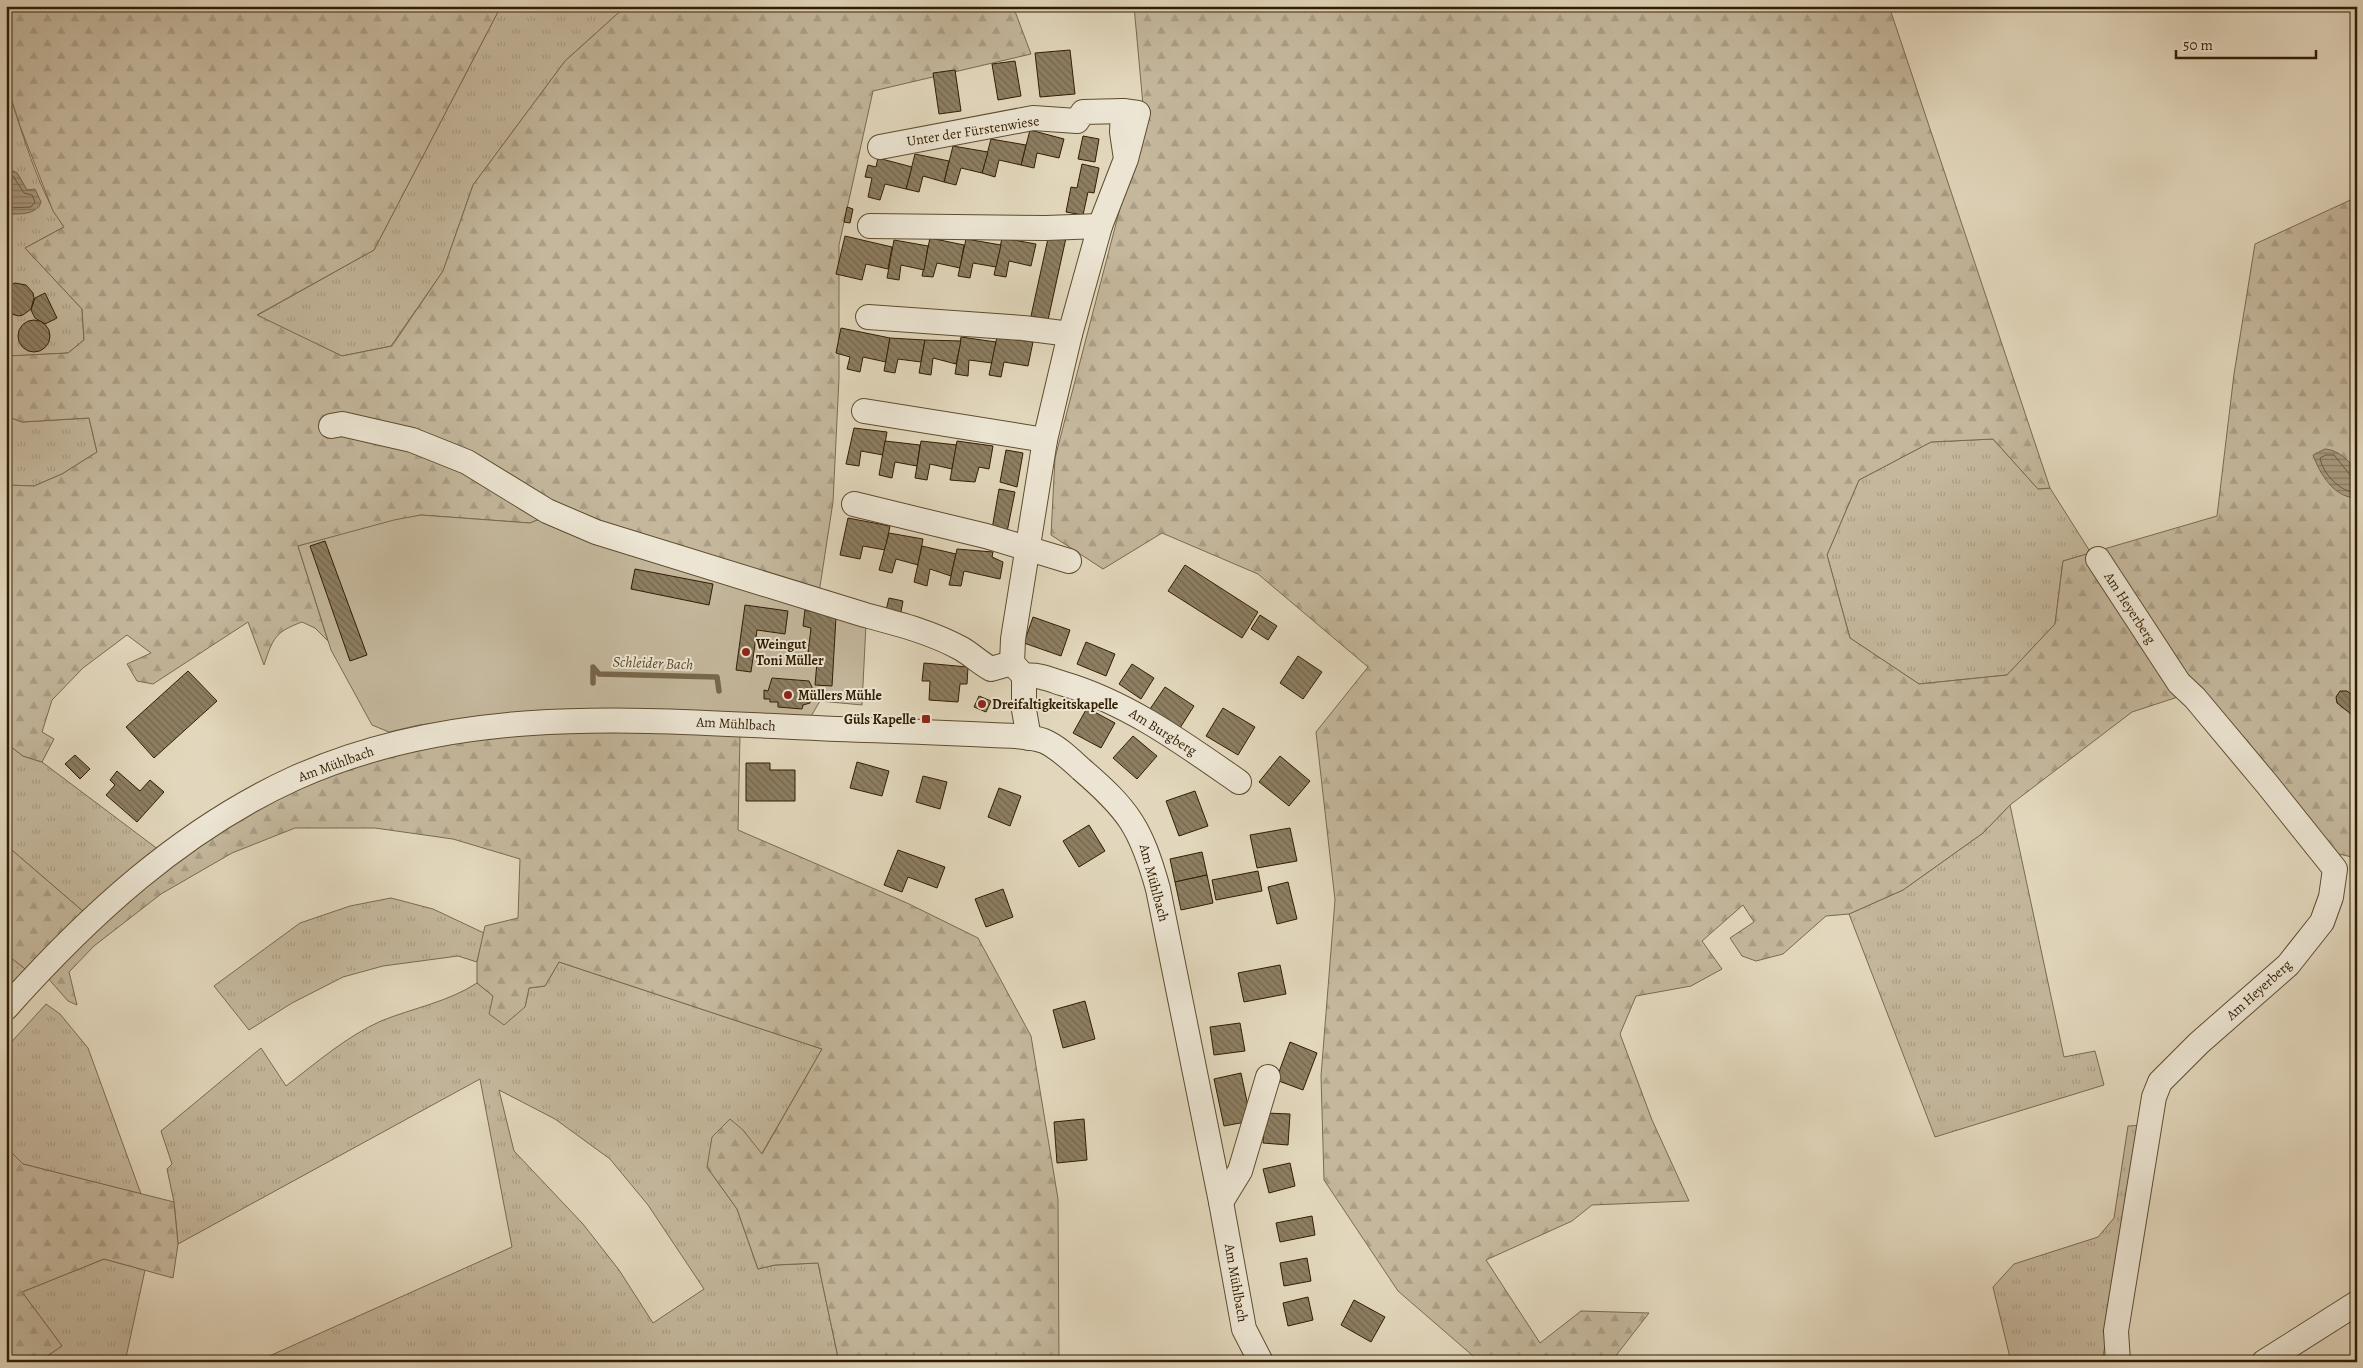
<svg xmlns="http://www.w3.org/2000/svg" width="2363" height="1368" font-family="Alegreya,serif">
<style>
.grass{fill:url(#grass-tufts);stroke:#7a6a4e;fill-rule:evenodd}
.forest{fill:url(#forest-firs);stroke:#7a6a4e}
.park{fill:url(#park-dots);stroke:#7a6a4e}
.pitch{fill:#c4b79c;stroke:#7a6a4e}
.water{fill:url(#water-rules);stroke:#77674a}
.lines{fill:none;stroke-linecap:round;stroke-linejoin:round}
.shore{stroke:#6c5a3e;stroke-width:1}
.stream{stroke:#77674a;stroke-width:5.5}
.building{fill:url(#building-back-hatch);stroke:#311d00}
.minor-casing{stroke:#5d4c2f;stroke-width:26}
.minor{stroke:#ece5d3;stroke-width:24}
.poi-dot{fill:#8f2418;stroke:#ece5d3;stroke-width:2}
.labels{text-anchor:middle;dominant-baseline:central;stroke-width:4;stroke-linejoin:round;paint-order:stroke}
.street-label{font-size:14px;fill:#311d00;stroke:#ece5d3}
.poi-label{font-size:14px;font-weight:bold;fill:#311d00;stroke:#ece5d3;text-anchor:start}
.water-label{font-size:15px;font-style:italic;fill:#5a482b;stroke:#ece5d3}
</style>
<defs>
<pattern id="grass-tufts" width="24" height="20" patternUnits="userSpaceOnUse" patternTransform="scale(1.25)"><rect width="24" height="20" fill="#c4b79c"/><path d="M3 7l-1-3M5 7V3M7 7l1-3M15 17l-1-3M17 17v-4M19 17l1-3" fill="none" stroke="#a99d85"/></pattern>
<pattern id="forest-firs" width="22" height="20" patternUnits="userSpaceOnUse" patternTransform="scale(1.25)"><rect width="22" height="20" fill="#c4b79c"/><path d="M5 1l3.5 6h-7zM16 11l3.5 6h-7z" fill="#a99d85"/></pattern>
<pattern id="park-dots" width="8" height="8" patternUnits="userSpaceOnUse" patternTransform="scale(1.25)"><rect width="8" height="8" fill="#c4b79c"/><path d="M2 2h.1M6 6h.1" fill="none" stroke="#a99d85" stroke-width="1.8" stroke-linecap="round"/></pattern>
<pattern id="water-rules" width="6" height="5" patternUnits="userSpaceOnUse" patternTransform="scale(1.25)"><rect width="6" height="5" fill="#a6987c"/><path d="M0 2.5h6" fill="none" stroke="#887b63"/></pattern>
<pattern id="building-back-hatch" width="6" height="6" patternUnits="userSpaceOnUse" patternTransform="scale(1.25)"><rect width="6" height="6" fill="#8d7e62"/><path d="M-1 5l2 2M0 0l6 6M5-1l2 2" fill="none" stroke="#74674e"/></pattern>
</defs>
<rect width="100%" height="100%" fill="#e2d7bc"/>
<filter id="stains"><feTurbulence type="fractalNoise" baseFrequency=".004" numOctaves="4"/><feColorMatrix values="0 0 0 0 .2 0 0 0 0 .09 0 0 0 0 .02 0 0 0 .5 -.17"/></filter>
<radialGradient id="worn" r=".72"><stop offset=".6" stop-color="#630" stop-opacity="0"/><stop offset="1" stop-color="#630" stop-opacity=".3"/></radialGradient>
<g class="grass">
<polygon points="501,6 626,6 565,61 473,185 443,271 391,346 342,356 256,316 374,250"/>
<path d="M6,82C20,126 38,191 64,227L25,248L82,309L84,340L68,353L9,356L6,345V213L14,214L27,190L17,173L6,168Z"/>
<polygon points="6,416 22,422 89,418 97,452 62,474 34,486 6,485"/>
<polygon points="1993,439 2038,489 2050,488 2091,553 2063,561 2055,624 2007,675 1919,684 1850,638 1827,555 1859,480 1931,442"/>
<polygon points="6,743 23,756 42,762 159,850 85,913 6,845"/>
<polygon points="2010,805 2064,1057 2095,1051 2104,1085 1935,1137 1849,914 1903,890 1983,833"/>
<polygon points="391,898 433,909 484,933 477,962 458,956 383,966 343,977 292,1003 249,1030 214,986 300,923 350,906"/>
<path d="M559,962L822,1049L761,1155L743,1130L707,1167L737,1209L758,1269L775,1265L818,1263L839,1362H256L512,1247L480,1079L178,1244L174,1202L167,1169L172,1164L161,1131L261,1048L286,1086C316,1063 347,1036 381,1021C413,1008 448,1002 477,983L493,996L525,1007L529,988L545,986ZM499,1090L555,1119L610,1159L648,1205L704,1289L653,1323L619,1270L583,1224L514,1151Z"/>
<polygon points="46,1004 60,1014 88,1048 141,1194 23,1164 6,1147 6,1048"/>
<polygon points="2145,1125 2102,1362 2011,1362 1993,1287 2014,1264 2098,1237 2114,1218 2128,1126"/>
<polygon points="104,1259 145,1270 125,1362 38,1362 62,1346 22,1292"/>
</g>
<g class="forest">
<path d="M6,6H501L374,250L257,315L342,356L392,346L443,271L473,185L565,61L626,6H1013L1031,54L873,91L839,245V378L833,502L817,606L545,517L530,523L421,515L298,546L328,641L315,628L302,622C275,632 273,638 264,665L248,622L153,684L137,681L127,664L151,653L127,635L83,668L52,700L42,732L54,739L42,762L23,756L6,743V485L34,486L62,474L97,452L89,418L22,422L6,416V345L9,356L68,353L84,340L82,309L25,248L64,227L53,211L20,126L6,82Z"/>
<polygon points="1134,6 1889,6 2050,488 2038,489 1993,439 1931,442 1859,480 1827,555 1850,638 1919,684 2007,675 2055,624 2063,561 2217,516 2234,374 2255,244 2357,197 2357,858 2334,853 2187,694 2132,712 2010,805 1983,833 1903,890 1849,914 1826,916 1783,954 1756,961 1742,956 1730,938 1754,922 1743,905 1702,941 1722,969 1691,986 1636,996 1620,1034 1652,1120 1689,1201 1592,1205 1572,1221 1486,1260 1540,1343 1581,1311 1649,1313 1611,1362 1480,1362 1398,1291 1324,1180 1321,1076 1335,900 1316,732 1368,667 1258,574 1162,533 1103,569 1051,535 1055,458 1144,116"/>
<polygon points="564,729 740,735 738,830 907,903 978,938 1031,1036 1058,1199 1059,1362 839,1362 818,1263 775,1265 758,1269 737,1209 707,1167 712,1137 730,1119 743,1130 762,1154 822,1049 559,962 545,986 529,988 525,1007 504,1025 489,1014 493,996 477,983 477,962 485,926 518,918 520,859 453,839 375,828 295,828 232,853 161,894 94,946 69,972 77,1005 68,1001 46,976 97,926 236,816 371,759 427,746"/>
<polygon points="6,845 85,913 29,972 6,954"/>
<polygon points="6,1147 23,1164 174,1202 178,1244 173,1278 104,1259 22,1292 62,1346 38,1362 6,1362"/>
</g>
<polygon class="park" points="6,954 29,972 6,996"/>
<polygon class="pitch" points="421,515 530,523 545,517 866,623 862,705 820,701 810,718 627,709 528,712 419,725 389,732 372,725 331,650 298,546 394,520"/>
<g class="water">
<path d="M6,168L17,173L27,190L35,189L41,202C37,215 18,215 6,213Z"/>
<path d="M2325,449C2339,450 2354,463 2357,477C2358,484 2357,492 2357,498C2334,498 2320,474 2313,455Z"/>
</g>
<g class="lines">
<g class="shore">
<polyline points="6,172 13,176 24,193 32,195 35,202 31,207 6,208"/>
<path d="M2357,478L2351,476L2334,455H2326L2320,458C2323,474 2340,492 2357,493"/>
</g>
<polyline class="stream" points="593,683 593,667 599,674 717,677 719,691"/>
</g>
<g class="building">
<polygon points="1070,50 1075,94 1040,97 1035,53"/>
<polygon points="1015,61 1021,96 998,100 992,64"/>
<polygon points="955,70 961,111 939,114 933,73"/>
<polygon points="1030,130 1064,139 1059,158 1037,153 1034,168 1021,165"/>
<polygon points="1083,136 1099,139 1095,162 1078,159"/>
<polygon points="991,139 1026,145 1021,165 999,160 995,177 982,173"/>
<polygon points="953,146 988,152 982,173 961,168 956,185 944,182"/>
<polygon points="915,154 949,161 944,182 923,176 919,192 906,189"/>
<polygon points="878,158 912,167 906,189 885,184 880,200 868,197 872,178 865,177 868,165 876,167"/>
<polygon points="1082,164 1099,168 1094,193 1088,192 1083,215 1066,212 1071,187 1077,188"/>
<polygon points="847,207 853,209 850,223 844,222"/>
<polygon points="1049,234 1066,238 1048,320 1031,316"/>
<polygon points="845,236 892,247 888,269 866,264 862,280 836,274"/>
<polygon points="930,238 964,245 960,268 937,263 933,277 922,276"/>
<polygon points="1002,238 1036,244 1031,266 1009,261 1006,277 994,275"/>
<polygon points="966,239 1001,245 996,267 973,263 970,278 958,276"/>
<polygon points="894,240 928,246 924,270 901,265 899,280 887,278"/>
<polygon points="15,283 26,285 33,293 34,298 31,309 23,315 18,316 6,312 6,287"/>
<polygon points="45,293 57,318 45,324 35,318 31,310 35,298"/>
<circle cx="34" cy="336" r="16"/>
<polygon points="841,328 890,338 886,362 863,357 860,372 847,369 850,357 836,353"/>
<polygon points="961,337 996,342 992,363 969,360 968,376 955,374"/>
<polygon points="997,337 1033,342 1028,366 1004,362 1001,377 989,375"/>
<polygon points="890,338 925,340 921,362 898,359 895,373 884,371"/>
<polygon points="925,340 961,341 956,364 933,358 931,375 919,373"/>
<polygon points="854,428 887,432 883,455 861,451 859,466 846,464"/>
<polygon points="885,441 920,445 917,466 895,462 892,478 879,475"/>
<polygon points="921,441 957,445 952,469 930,464 927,480 915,478"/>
<polygon points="957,441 993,446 989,469 979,467 975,482 950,480"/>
<polygon points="1006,450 1023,453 1017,487 1000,482"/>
<polygon points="999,489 1015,492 1007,532 992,529"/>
<polygon points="848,518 890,526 885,550 863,546 860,559 840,555"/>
<polygon points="889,533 923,539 918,565 896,559 892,573 879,570"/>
<polygon points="325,541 367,655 350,661 310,546"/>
<polygon points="922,546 956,554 951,576 930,569 927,586 914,582"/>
<polygon points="957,549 993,552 992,557 1003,562 1000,579 964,571 961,586 949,585"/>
<polygon points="1185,565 1258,612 1242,638 1168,591"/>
<polygon points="635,569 713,584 709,605 631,589"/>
<polygon points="889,598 903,601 900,617 885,614"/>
<polygon points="745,605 788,611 785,634 757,630 751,672 736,670"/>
<polygon points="805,610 836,617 832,686 815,685 817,662 807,661 811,628 803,626"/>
<polygon points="1260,615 1277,626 1268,640 1251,629"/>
<polygon points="1033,617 1070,630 1061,656 1024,643"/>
<polygon points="1086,642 1115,654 1106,676 1077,664"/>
<polygon points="1298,656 1322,672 1303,699 1280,683"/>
<polygon points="924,663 968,667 967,684 960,684 958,702 929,700 930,681 922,681"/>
<polygon points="1132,664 1154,678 1141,699 1119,684"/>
<polygon points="188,671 217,701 154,758 126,727"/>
<polygon points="772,678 809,681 812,687 810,703 803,705 802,709 778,707 778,702 770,702 770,699 764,699 764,690 768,691"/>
<polygon points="1165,687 1194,706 1180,728 1150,709"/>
<polygon points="2340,691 2347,691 2357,699 2357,705 2351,714 2337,703 2336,697"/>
<polygon points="979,696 991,701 986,712 974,707"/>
<polygon points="1087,708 1115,723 1101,748 1073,733"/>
<polygon points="1223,708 1255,727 1238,755 1206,736"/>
<polygon points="1133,736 1157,756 1137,779 1113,758"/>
<polygon points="75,755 90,769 80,779 65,764"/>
<polygon points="1280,756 1310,781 1289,806 1259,782"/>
<polygon points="857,762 889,771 882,796 850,788"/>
<polygon points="746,763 770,763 770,770 795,770 795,801 746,801"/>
<polygon points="117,771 140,791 150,780 164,792 137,822 106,795 115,785 110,780"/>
<polygon points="923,776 947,782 940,809 916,802"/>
<polygon points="999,788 1021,796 1010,826 988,817"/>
<polygon points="1195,791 1208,826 1179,836 1166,801"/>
<polygon points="1089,825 1105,851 1079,867 1063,841"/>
<polygon points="1290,828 1297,861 1257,868 1250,835"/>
<polygon points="898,850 945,867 937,888 908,877 902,892 884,885"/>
<polygon points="1202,852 1207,875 1175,882 1170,859"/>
<polygon points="1258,871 1262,891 1216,900 1212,880"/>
<polygon points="1207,875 1213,903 1181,910 1175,882"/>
<polygon points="1288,882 1297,919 1277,924 1268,887"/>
<polygon points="1003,889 1013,917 986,927 975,899"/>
<polygon points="1280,965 1286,994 1244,1002 1238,973"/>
<polygon points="1085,1001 1095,1039 1063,1048 1053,1010"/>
<polygon points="1240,1023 1245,1051 1214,1055 1210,1027"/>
<polygon points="1290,1042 1317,1053 1303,1090 1276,1080"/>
<polygon points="1241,1073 1251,1121 1224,1126 1214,1079"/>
<polygon points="1265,1113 1290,1114 1288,1145 1263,1143"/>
<polygon points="1084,1119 1087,1160 1057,1163 1054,1122"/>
<polygon points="1290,1163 1295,1186 1269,1193 1263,1169"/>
<polygon points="1312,1216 1315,1235 1280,1242 1276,1223"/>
<polygon points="1307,1258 1311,1281 1284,1286 1280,1263"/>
<polygon points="1308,1297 1313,1320 1288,1326 1283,1303"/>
<polygon points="1354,1300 1385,1317 1371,1342 1341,1325"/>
</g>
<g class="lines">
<g class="minor-casing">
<g id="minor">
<polyline points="880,147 1033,118 1077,121 1083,112 1123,111"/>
<polyline points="870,226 1046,228 1100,226"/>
<polyline points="868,317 1023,328 1070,334"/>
<polyline points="864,411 1045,440"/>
<path d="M331,426L342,424L412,440L467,462L547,511L596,532L865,615C899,624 931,632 962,649C972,655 980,663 991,669L1012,663"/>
<polyline points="854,504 986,536 1069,561"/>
<polyline points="2098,559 2179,683 2195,698 2267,784 2335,869 2331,897 2322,922 2288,965 2199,1043 2160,1082 2154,1097 2116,1331 2118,1362"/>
<path d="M1024,676C1037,674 1049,679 1061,683C1127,702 1183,743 1239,782"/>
<polyline points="1029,738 1024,710 1024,676 1012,663 1013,639 1045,440 1070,334 1100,226 1126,159 1138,113 1123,111 1122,132 1126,159"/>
<path d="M6,1008C88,916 181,830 295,778C478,696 672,724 865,730C907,731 949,733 991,735C1008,736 1028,735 1044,741C1058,747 1070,759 1081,769C1129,810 1141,828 1158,889L1221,1202L1244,1329L1261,1362"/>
<polyline points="1221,1202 1240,1171 1268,1077"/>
<polyline points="2264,1362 2357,1303"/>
</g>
</g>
<use href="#minor" class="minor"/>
</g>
<g class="poi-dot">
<circle cx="746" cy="652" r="5"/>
<circle cx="788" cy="695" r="5"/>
<circle cx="982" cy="704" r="5"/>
<rect x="921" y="714" width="10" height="10" rx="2.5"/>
</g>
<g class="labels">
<g class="street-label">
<text transform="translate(973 131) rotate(-9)">Unter der Fürstenwiese</text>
<text transform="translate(2130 608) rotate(57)">Am Heyerberg</text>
<text transform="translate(736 724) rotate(3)">Am Mühlbach</text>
<text transform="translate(1163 732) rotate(32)">Am Burgberg</text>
<text transform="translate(336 764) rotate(-20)">Am Mühlbach</text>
<text transform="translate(1154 883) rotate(75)">Am Mühlbach</text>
<text transform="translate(2259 990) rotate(-42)">Am Heyerberg</text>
<text transform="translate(1236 1283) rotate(80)">Am Mühlbach</text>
</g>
<g class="poi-label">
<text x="756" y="644">Weingut<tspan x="756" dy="16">Toni Müller</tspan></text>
<text x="798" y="695">Müllers Mühle</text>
<text x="992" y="704">Dreifaltigkeitskapelle</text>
<text x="916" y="719" text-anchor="end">Güls Kapelle</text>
</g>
<g class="water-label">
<text transform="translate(653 663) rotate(2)">Schleider Bach</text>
</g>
</g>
<rect width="2363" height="1368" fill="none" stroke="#e2d7bc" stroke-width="25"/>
<rect x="8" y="8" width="2348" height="1353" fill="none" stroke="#311d00" stroke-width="2.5"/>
<rect x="12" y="12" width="2338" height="1343" fill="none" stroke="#311d00"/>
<path d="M2176 50v8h140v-8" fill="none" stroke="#311d00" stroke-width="2.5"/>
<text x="2183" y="50" font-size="15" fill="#311d00" stroke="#ece5d3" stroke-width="4" paint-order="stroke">50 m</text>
<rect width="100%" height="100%" filter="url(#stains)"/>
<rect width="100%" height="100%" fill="url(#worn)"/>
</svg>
